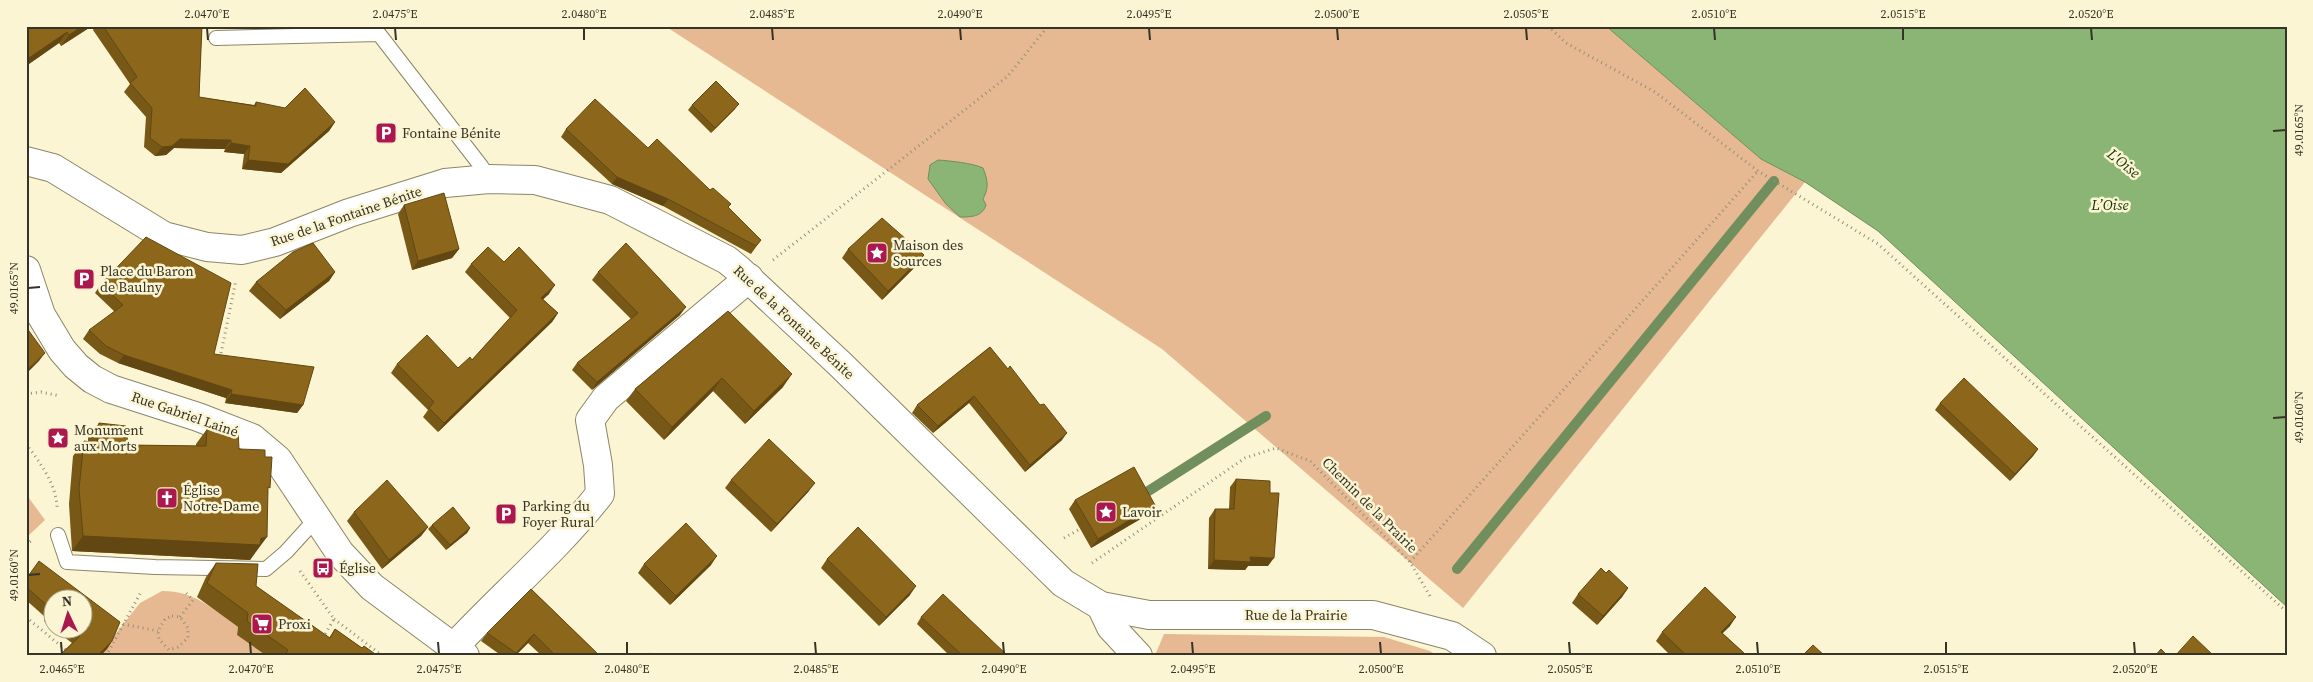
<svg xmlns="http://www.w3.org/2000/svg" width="2313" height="682" font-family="'Source Serif 4',serif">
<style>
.green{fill:#e6b992}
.water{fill:#8ab574;stroke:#718e5d}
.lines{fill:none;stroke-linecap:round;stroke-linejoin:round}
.stream{stroke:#718e5d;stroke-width:10}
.lane-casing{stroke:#8b8667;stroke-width:16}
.street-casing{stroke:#8b8667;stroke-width:30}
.secondary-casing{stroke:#8b8667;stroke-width:30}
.path{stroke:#939079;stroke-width:3;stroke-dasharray:1 4;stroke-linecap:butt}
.lane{stroke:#fff;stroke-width:14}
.street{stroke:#fff;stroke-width:28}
.secondary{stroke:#fff;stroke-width:28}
.wall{fill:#785816}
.shaded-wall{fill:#624712}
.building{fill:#8c661a;stroke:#624712}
.ticks{fill:none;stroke:#363427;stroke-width:2}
.labels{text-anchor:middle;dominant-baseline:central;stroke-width:5;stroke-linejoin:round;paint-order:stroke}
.poi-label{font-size:14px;fill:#363427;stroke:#fbf5d3;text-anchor:start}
.street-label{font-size:14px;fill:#363427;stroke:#fbf5d3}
.water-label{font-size:15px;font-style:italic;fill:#193506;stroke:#fbf5d3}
.neatline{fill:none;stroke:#363427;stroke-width:2}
.ticks-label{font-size:12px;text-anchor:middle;fill:#363427}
</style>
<rect width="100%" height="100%" fill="#fbf5d3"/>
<g class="green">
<polygon points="665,26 1606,26 1761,159 1805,182 1463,608 1162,349"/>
<polygon points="26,494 45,520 26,538"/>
<path d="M162,591C195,591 213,609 238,627L237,635L255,647L264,645L279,656H98L140,603Z"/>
<polygon points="1164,634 1384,637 1430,651 1437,656 1159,656 1156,653"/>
</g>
<g class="water">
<polygon points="1606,26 2287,26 2287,607 1878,231 1805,182 1761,159"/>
<path d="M938,160C951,161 972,163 983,168C988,180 989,188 983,199L986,205C982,217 971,217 960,217L946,204L928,179L930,165Z"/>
</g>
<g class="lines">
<g class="stream">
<polyline points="1139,497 1266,416"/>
<polyline points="1457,569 1774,181"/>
</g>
<g class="lane-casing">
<g id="lane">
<polyline points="216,38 379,34 481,166 489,179"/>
<polyline points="58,535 67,562 155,567 266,569 286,552 316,519"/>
</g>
</g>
<g class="street-casing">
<g id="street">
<polyline points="26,161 53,168 164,236 207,247 242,250 275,242 349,213 445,183 489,179 535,180 610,200 727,260 738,269 840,364 1063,583 1101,606 1111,627 1138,656"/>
<polyline points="1101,606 1149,615 1373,615 1452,636 1482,656"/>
<path d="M454,647C501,596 556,550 600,494L598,465L590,420L606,398L749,278"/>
</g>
</g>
<g class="secondary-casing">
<polyline id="secondary" points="26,270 41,315 62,350 76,366 92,379 111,389 198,417 252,438 278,460 340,553 372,587 465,656"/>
</g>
<g class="path">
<polyline points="1548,26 1566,43 1655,92 1758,171 1878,244 2287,612"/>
<polyline points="773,260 1008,76 1048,26"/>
<polyline points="220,358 236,280"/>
<polyline points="26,394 41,392 60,396"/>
<path d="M26,444C40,462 58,487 57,510"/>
<polyline points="1064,538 1080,529"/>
<polyline points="26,545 33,539"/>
<polyline points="1410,562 1758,171"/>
<polyline points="1092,563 1245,458 1276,448 1310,461 1410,562 1430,596"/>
<polyline points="300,571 334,619 323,638"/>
<polygon points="172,616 180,617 188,628 188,638 178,647 169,650 159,639 158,631 165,619"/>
<polyline points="26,617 67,651"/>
<polyline points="180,617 193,600 185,592"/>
<polyline points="334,619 383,656"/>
<polyline points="123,624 158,631"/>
<polyline points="106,656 141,592"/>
</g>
<use href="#lane" class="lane"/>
<use href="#street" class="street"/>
<use href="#secondary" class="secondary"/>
</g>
<g class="wall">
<polygon points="26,26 92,26 61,46 59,43 26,66"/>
<polygon points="95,26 202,26 199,97 254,105 256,102 335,122 329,131 281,173 242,169 244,154 224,152 225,149 174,148 166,155 155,156 144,147 146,117 124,92 130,84 93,30"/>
<polygon points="692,105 735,109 711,133 688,110"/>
<polygon points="566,129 648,148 728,208 761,240 751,254 663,206 612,184 561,137"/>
<polygon points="404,205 459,249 452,258 412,270 398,214"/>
<polygon points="848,249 924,255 918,264 882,300 842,258"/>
<polygon points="504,262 549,294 543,299 558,313 552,322 438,432 423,417 428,410 391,373 397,364 458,368 472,360 510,318 465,272 471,264"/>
<polygon points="335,272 329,281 280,319 249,291 256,282"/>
<polygon points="598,272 680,315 592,390 572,370 577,363 631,319 592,280"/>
<polygon points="101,284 214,354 303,405 297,413 225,403 226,398 118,363 100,354 83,339 89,330 115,312 95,293"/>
<polygon points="728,311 783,387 745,424 713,391 664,440 626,401 635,389"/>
<polygon points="990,347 1062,440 1025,472 969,403 933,433 912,413 917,405"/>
<polygon points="1940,403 2038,449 2033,456 2010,481 1935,410"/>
<polygon points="99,423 128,445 196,446 196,444 207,429 239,449 268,491 256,552 255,552 250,560 72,551 69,504 73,456 84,441 88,442 88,438"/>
<polygon points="1236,479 1268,566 1248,566 1245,570 1208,569 1209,518 1215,509 1229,509 1230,487"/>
<polygon points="731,480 809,491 771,532 725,488"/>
<polygon points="1075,500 1149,514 1091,548 1069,509"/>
<polygon points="354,512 428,527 421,536 382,569 347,521"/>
<polygon points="432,525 470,528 467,533 446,550 428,529"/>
<polygon points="827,559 910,595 879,626 821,568"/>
<polygon points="216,563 256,586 329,638 335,629 362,648 378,656 267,656 237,635 238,627 197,597 206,577"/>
<polygon points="644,564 711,565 670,605 638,573"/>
<polygon points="1606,573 1628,588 1622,597 1597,625 1572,603 1578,594"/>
<polygon points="26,579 112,641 107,649 100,656 59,656 72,643 55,630 82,630 52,600 52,628 44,621 44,616 26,600"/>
<polygon points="531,589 600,656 542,656 528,643 515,656 502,656 481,641 487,633"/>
<polygon points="921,617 1008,656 950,656 917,624"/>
<polygon points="1730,626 1722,633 1744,653 1742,656 1671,656 1656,641 1662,632"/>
</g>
<g class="shaded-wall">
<polygon points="83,26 92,26 61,46 69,35"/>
<polygon points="67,32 59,43 26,66 26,60"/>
<polygon points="739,104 735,109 711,133 715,128"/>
<polygon points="335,122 329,131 281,173 242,169 248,160"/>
<polygon points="180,139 231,140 225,149 174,148 166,155 155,156 162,147"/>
<polygon points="231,143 250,146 244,154 224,152"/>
<polygon points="617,177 668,199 663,206 612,184"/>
<polygon points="459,249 452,258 412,270 418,261"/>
<polygon points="924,255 918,264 882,300 888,291"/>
<polygon points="335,272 329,281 280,319 286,310"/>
<polygon points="555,285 549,294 536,306 541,298"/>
<polygon points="686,307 680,315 592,390 597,382"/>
<polygon points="558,313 552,322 438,432 444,423"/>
<polygon points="45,353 39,361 26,374 26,371"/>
<polygon points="124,355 232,390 226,398 118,363"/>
<polygon points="792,374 783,387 745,424 754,411"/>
<polygon points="722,378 713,391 664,440 672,427"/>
<polygon points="231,394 303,405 297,413 225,403"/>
<polygon points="974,396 969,403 933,433 938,426"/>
<polygon points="1067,433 1062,440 1025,472 1030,465"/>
<polygon points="2038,449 2033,456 2010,481 2015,474"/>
<polygon points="815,483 809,491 771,532 777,524"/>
<polygon points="1155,505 1149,514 1091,548 1098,539"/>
<polygon points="428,527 421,536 382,569 389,560"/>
<polygon points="470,528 467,533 446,550 450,545"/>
<polygon points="83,536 261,538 267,537 250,560 72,551"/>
<polygon points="717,556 711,565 670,605 676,596"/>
<polygon points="1250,557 1274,558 1268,566 1248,566 1245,570 1208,569 1214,560"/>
<polygon points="916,586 910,595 879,626 886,617"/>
<polygon points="1628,588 1622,597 1597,625 1603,616"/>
<polygon points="1736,617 1730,626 1715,641 1721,632"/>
<polygon points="534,634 528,643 515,656 514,656"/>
<polygon points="112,641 107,649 100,656 97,656"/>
</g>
<g class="building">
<polygon points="26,26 83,26 69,35 67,32 26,60"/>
<polygon points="103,26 202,26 199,97 256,106 256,102 285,108 305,88 335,122 288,164 248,160 250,146 231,143 231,140 180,139 172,146 162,147 150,138 152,108 130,83 137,77"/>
<polygon points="716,81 739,104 715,128 692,105"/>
<polygon points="595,99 648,148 657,139 710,190 713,188 731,204 728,207 761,240 756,246 668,199 617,177 566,129"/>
<polygon points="444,193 459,249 418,261 404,205"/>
<polygon points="882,218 924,255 888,291 848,249"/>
<polygon points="146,237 231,283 214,354 314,367 303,405 231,394 232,390 124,355 106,346 89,330 123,305 101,284"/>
<polygon points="313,243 335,272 286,310 256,282 293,252"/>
<polygon points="626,243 686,307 597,382 577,363 638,313 598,272"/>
<polygon points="488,247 504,262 519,247 555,285 541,298 558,313 444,423 429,408 434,402 397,364 427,335 458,368 470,357 472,360 517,310 471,264"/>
<polygon points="728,311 792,374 754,411 722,378 672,427 635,389"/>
<polygon points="26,327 45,353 26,371"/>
<polygon points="990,347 1008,369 1010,366 1040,405 1044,404 1067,433 1030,465 974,396 938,426 917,405"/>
<polygon points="1964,378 2038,449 2015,474 1940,403"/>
<polygon points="99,423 126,426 128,445 206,446 207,429 238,430 239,449 265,450 265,457 272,457 270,488 268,487 267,537 261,538 260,545 83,536 79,489 84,441 97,443"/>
<polygon points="769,439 815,483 777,524 731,480"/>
<polygon points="1134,467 1155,505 1098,539 1075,500"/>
<polygon points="1236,479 1270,481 1270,493 1279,493 1274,558 1250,557 1251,562 1214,560 1215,509 1234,509"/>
<polygon points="387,480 428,527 389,560 354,512"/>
<polygon points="453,507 470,528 450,545 432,525"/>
<polygon points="686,523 717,556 676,596 644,564"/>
<polygon points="858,527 916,586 886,617 827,559"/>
<polygon points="39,561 120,622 112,641 97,656 59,656 80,636 71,630 82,630 82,600 52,600 52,615 49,613 50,608 26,587 26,579"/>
<polygon points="216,563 258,564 256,586 330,638 335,629 362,648 364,646 378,656 287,656 285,655 288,650 247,621 248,613 207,583"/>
<polygon points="1601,568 1606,573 1609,570 1628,588 1603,616 1578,594"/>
<polygon points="1705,587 1736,617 1721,632 1744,653 1742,656 1687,656 1662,632"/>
<polygon points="531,589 600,656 556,656 534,634 516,653 487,633"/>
<polygon points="943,594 1008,656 963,656 921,617"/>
<polygon points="2193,636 2214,656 2175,656"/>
<polygon points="1813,645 1825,656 1802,656"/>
<polygon points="2161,649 2168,656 2155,656"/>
<polygon points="649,653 653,656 646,656"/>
</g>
<path class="ticks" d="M207,28L208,40M395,28L396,40M584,28V40M772,28L773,40M960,28L961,40M1149,28L1150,40M1337,28L1338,40M1526,28L1527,40M1714,28L1715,40M1903,28V40M2091,28L2092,40M2273,131L2286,130M28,288L40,287M2273,418L2286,417M28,575L40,574M61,642L62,654M250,642L251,654M438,642L439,654M627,642V654M815,642L816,654M1003,642L1004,654M1192,642L1193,654M1380,642L1381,654M1569,642L1570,654M1757,642L1758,654M1946,642V654M2134,642L2135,654"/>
<defs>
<g id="parking-square" transform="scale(1.125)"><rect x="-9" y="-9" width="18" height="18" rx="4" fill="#ab184e" stroke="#fbf5d3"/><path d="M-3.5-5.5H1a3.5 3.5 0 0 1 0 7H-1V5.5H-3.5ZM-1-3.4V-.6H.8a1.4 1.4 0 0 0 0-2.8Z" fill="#fff"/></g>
<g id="sight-square" transform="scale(1.125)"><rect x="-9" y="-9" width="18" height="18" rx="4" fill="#ab184e" stroke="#fbf5d3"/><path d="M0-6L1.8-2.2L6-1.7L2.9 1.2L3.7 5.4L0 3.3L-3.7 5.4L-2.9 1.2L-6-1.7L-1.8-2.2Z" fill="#fff"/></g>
<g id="church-square" transform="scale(1.125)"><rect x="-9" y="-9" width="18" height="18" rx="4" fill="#ab184e" stroke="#fbf5d3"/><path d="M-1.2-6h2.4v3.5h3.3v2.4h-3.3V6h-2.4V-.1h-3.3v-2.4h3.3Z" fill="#fff"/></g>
<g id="bus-square" transform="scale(1.125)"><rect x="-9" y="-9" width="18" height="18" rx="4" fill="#ab184e" stroke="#fbf5d3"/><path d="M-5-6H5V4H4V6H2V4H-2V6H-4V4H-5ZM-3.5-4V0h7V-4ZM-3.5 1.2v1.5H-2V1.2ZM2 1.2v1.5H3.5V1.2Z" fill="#fff"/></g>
<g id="supermarket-square" transform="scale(1.125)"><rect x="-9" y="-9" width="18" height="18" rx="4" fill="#ab184e" stroke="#fbf5d3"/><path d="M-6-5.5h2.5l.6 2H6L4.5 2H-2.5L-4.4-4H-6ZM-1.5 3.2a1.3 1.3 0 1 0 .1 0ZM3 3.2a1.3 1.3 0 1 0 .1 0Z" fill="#fff"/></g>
</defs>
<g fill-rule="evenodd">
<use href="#parking-square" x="386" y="133"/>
<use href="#sight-square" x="877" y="253"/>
<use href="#parking-square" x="84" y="279"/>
<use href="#sight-square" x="58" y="438"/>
<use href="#church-square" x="167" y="498"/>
<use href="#sight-square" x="1106" y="512"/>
<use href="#parking-square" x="506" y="514"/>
<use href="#bus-square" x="323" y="568"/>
<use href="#supermarket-square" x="262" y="624"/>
</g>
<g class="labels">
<g class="poi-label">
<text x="402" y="133">Fontaine Bénite</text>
<text x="893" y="245">Maison des<tspan x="893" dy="16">Sources</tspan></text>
<text x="100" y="271">Place du Baron<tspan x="100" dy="16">de Baulny</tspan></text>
<text x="74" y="430">Monument<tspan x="74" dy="16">aux Morts</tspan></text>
<text x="183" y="490">Église<tspan x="183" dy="16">Notre-Dame</tspan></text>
<text x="522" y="506">Parking du<tspan x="522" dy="16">Foyer Rural</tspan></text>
<text x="1122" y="512">Lavoir</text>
<text x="339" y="568">Église</text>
<text x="278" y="624">Proxi</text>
</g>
<g class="street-label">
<text transform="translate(346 216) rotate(-19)">Rue de la Fontaine Bénite</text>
<text transform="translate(794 322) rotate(43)">Rue de la Fontaine Bénite</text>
<text transform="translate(185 414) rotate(19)">Rue Gabriel Lainé</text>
<text transform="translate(1370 505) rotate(45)">Chemin de la Prairie</text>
<text x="1296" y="615">Rue de la Prairie</text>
</g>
<g class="water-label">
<text transform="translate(2124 163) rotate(39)">L'Oise</text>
<text x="2110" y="204">L’Oise</text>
</g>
</g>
<rect width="2313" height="682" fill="none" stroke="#fbf5d3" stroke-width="55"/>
<g transform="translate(68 614) rotate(356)"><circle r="24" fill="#fbf5d3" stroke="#aca88e"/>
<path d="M0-4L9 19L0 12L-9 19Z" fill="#ab184e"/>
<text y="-8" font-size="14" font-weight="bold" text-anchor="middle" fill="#363427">N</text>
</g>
<rect x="28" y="28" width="2258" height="626" class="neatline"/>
<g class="ticks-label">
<text x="207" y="18">2.0470°E</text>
<text x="395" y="18">2.0475°E</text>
<text x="584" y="18">2.0480°E</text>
<text x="772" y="18">2.0485°E</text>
<text x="960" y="18">2.0490°E</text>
<text x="1149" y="18">2.0495°E</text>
<text x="1337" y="18">2.0500°E</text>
<text x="1526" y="18">2.0505°E</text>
<text x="1714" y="18">2.0510°E</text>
<text x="1903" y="18">2.0515°E</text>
<text x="2091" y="18">2.0520°E</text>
<text transform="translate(2299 130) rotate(-90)" y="4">49.0165°N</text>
<text transform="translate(14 288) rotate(-90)" y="4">49.0165°N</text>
<text transform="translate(2299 417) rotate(-90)" y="4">49.0160°N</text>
<text transform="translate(14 575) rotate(-90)" y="4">49.0160°N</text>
<text x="62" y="673">2.0465°E</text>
<text x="251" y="673">2.0470°E</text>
<text x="439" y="673">2.0475°E</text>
<text x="627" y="673">2.0480°E</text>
<text x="816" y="673">2.0485°E</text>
<text x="1004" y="673">2.0490°E</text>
<text x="1193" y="673">2.0495°E</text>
<text x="1381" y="673">2.0500°E</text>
<text x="1570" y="673">2.0505°E</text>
<text x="1758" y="673">2.0510°E</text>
<text x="1946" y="673">2.0515°E</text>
<text x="2135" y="673">2.0520°E</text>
</g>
</svg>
